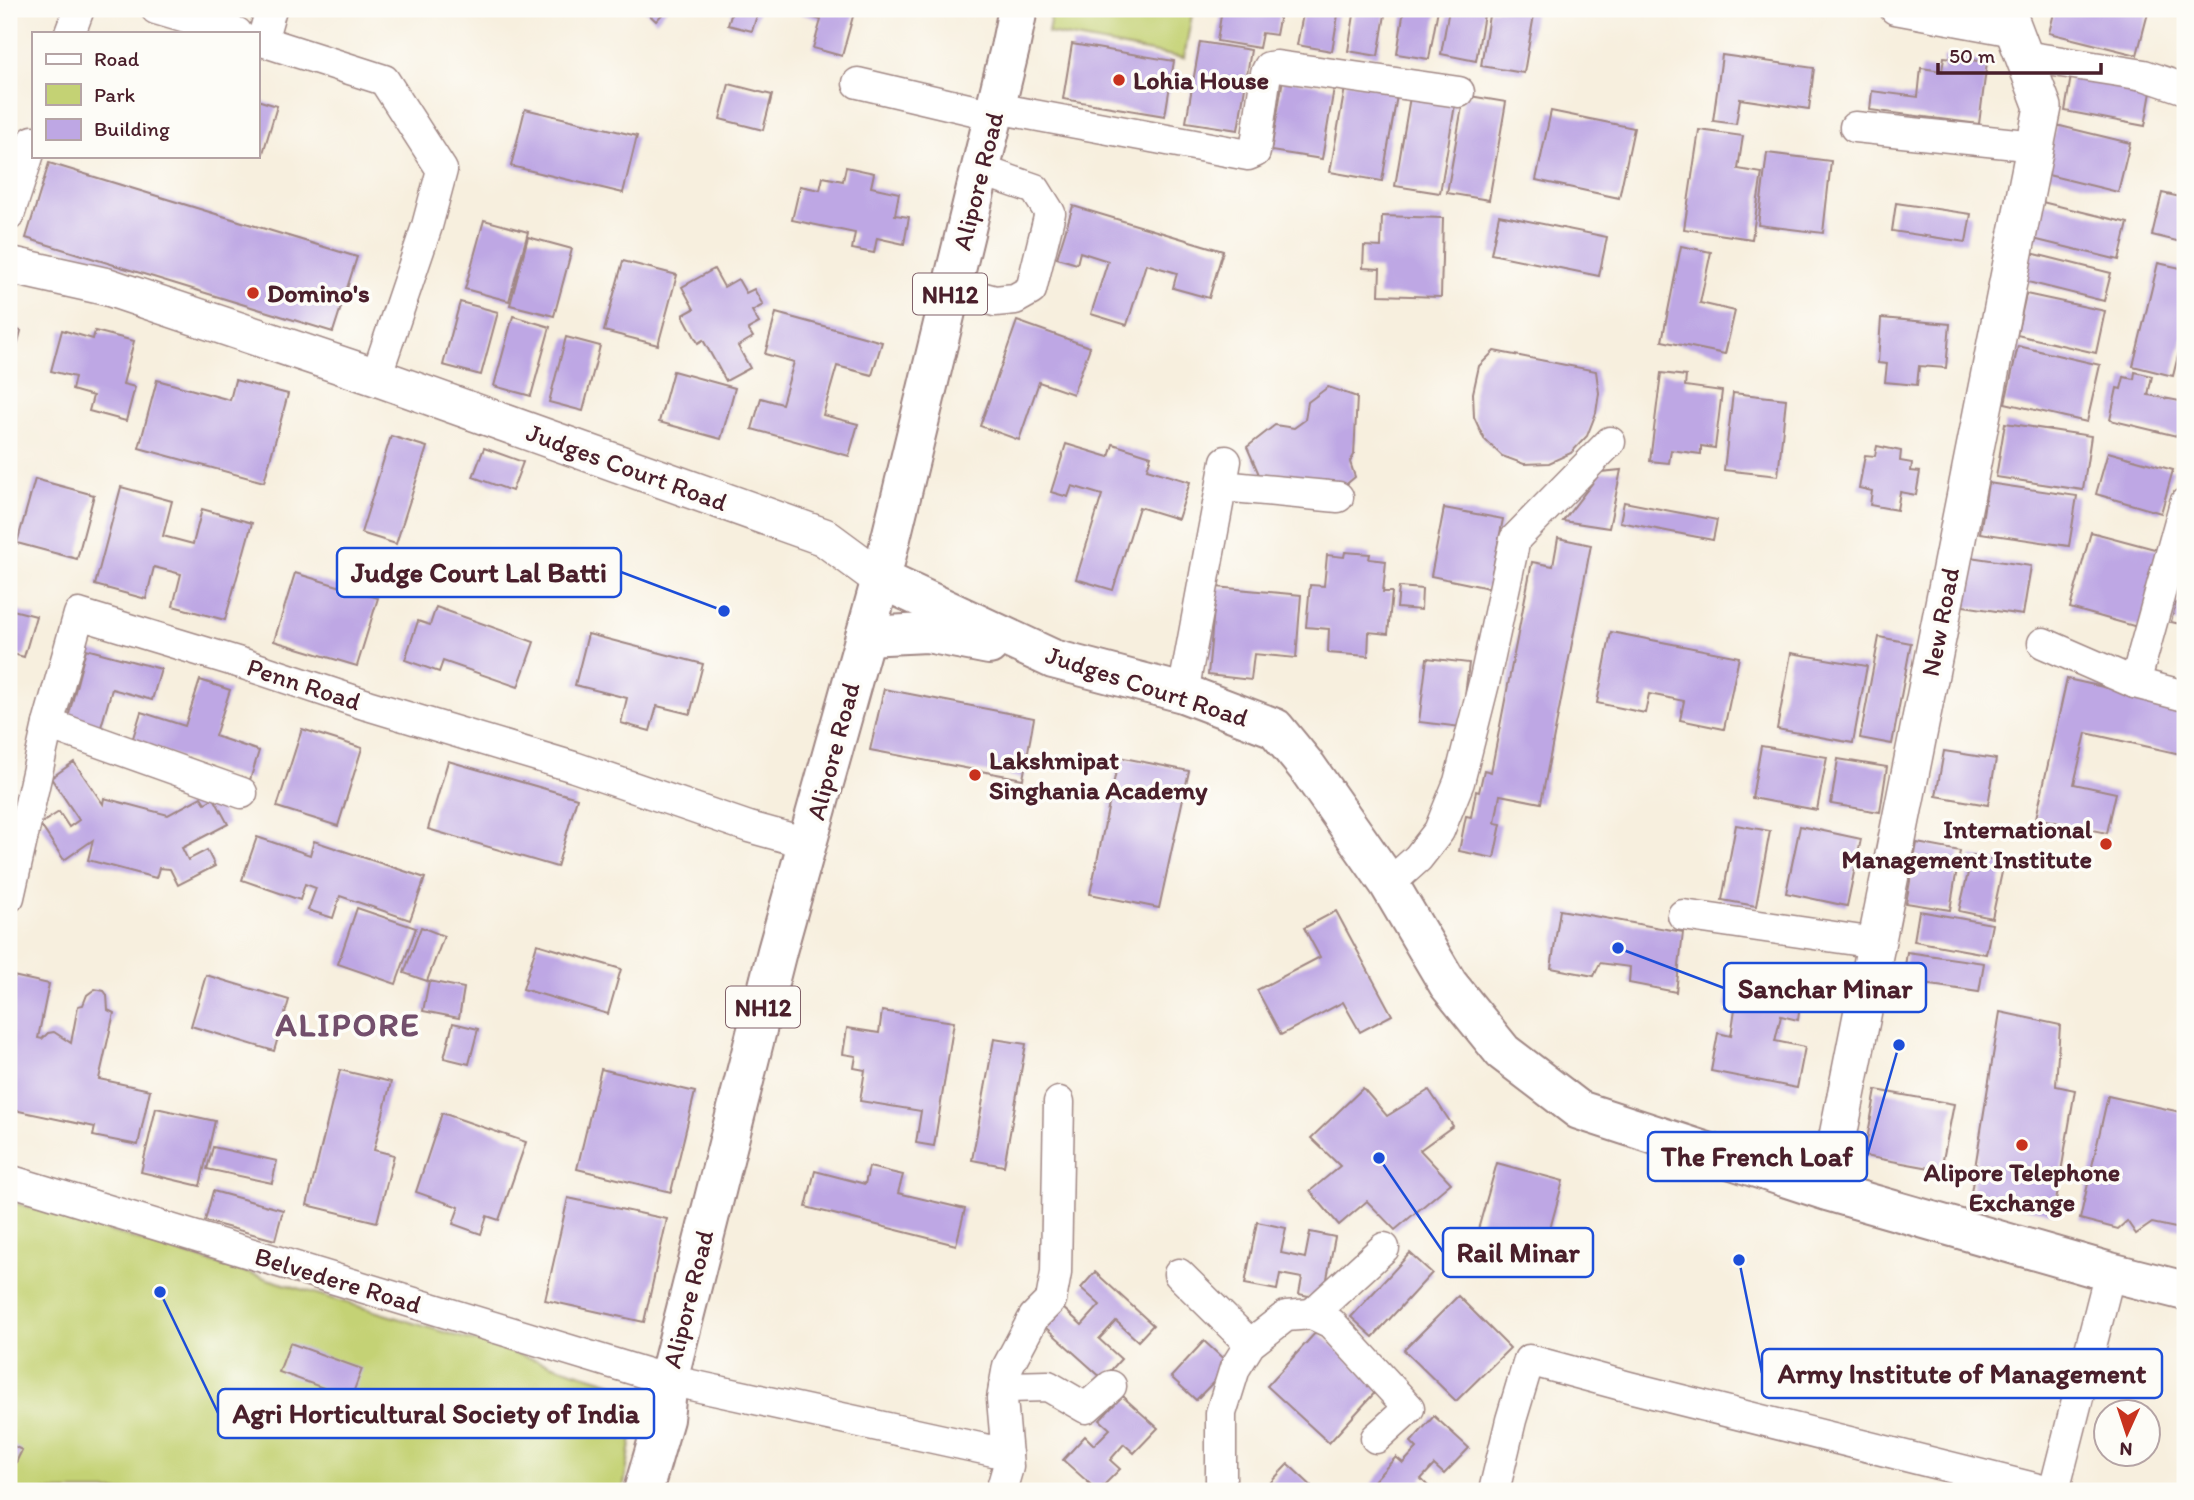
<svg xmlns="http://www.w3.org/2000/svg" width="2194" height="1500" font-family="Itim,sans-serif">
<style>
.green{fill:#c4d274;stroke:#877850;stroke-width:2}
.building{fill:#bea7e4}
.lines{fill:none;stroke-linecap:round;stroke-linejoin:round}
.minor-casing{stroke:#a08784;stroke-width:33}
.major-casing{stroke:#a08784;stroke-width:40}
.highway-casing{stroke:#a08784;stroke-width:42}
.minor{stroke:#fff;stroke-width:30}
.major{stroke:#fff;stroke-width:37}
.highway{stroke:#fff;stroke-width:38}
.poi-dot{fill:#c8321e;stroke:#fdfcf7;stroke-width:2.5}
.labels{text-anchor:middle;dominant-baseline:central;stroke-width:7;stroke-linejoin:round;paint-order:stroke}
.shield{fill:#fdfcf7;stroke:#806168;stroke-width:2}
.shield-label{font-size:24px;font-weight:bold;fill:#4a1f2b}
.poi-label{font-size:26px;font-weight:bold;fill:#4a1f2b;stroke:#fdfcf7;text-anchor:start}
.street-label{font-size:26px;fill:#4a1f2b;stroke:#fdfcf7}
.district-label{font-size:33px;font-weight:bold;letter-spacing:2px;fill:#734f6c;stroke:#fdfcf7}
.leader{fill:none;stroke:#1d4ed8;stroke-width:2.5}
.callout-dot{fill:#1d4ed8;stroke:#fdfcf7;stroke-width:2.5}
.callout{fill:#fdfcf7;stroke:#1d4ed8;stroke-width:2.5}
.callout-label{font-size:28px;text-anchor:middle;font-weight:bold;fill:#4a1f2b}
</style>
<rect width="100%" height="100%" fill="#fdfcf7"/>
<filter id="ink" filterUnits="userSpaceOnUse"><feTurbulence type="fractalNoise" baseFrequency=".0143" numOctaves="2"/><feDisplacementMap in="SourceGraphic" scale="14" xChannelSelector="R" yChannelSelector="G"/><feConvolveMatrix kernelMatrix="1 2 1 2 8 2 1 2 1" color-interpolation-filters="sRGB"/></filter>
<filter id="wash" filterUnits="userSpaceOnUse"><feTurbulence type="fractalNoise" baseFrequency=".00686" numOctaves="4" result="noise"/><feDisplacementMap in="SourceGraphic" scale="28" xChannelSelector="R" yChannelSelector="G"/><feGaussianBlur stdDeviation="1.57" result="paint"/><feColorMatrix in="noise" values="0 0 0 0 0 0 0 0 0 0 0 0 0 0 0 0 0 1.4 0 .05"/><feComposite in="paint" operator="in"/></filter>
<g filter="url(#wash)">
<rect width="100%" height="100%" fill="#f7efde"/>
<g class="green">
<polygon points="1052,9 1090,9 1102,11 1102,9 1193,9 1184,58 1048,33"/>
<polygon points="9,1201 613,1383 635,1421 623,1491 9,1491"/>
</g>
<g id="blocks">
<g class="building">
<polygon points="643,9 667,9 656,21"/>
<polygon points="733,9 759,9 752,31 728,25"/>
<polygon points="784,9 855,9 842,56 813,48 821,20"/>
<polygon points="1222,9 1281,9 1276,35 1262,33 1259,48 1217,41"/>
<polygon points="1304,9 1339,9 1332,51 1297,45"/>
<polygon points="1355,9 1386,9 1378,56 1348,51"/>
<polygon points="1404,9 1438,9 1429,59 1397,54"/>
<polygon points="1449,9 1485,9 1476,61 1441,54"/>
<polygon points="1490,9 1535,9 1524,73 1481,66"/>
<polygon points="2055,9 2149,9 2137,55 2049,33"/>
<polygon points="1200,42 1251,50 1238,130 1186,122"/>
<polygon points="1072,44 1174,61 1165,116 1063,99"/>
<polygon points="1722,55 1814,68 1809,109 1740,99 1736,124 1713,121"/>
<polygon points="1944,57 1987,62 1979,124 1870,110 1872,91 1918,97 1921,68 1942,71"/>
<polygon points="2071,76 2151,92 2145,126 2065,111"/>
<polygon points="1283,79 1334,88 1322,159 1271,151"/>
<polygon points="1346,82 1398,90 1382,181 1330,172"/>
<polygon points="729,84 772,95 763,130 720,119"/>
<polygon points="1411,91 1456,99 1440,193 1395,186"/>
<polygon points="1464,95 1506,102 1489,200 1447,193"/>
<polygon points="257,100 277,106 263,153 257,152"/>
<polygon points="525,109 637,136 623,193 511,166"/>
<polygon points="1551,111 1634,128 1619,198 1536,180"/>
<polygon points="2056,125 2130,143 2118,192 2044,174"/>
<polygon points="1699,130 1743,136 1738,169 1762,173 1752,239 1684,229"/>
<polygon points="1767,153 1831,161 1823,233 1758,225"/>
<polygon points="49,163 357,257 333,332 26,238"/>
<polygon points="846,167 874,173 871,187 899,193 895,215 909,217 904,244 877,238 874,253 852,249 855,233 792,220 800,186 820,190 823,177 843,181"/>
<polygon points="2162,193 2185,198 2185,243 2152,235"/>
<polygon points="2038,201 2128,223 2119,260 2029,238"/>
<polygon points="1896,203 1971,214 1966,242 1892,231"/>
<polygon points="1073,206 1223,251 1209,298 1173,288 1177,273 1146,264 1127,325 1091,314 1108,261 1080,252 1077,264 1057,258"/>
<polygon points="1499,215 1607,237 1599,276 1491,254"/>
<polygon points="1382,216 1443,218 1441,297 1379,295 1380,269 1363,268 1364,246 1381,247"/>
<polygon points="484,220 528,232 509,301 465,289"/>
<polygon points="528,237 572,249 554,316 510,305"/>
<polygon points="1681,246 1711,252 1700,303 1735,311 1725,354 1662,341"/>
<polygon points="2027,252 2111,273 2104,301 2020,280"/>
<polygon points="623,261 677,275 658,345 604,331"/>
<polygon points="2158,263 2185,269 2185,337 2183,336 2173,376 2133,366"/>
<polygon points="714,269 724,287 738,279 746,293 754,289 763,305 752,311 759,323 748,329 753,337 738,346 750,368 726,381 703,340 698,343 683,315 694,309 682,287"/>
<polygon points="2026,294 2105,311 2096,353 2017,335"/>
<polygon points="460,302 498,312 481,375 443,365"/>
<polygon points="776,313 882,342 872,375 837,366 823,415 858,424 849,456 752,429 761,398 782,404 794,362 765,354"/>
<polygon points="513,316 550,327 531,396 494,386"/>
<polygon points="1881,318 1950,324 1946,368 1919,366 1917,385 1885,382 1887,364 1878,363"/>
<polygon points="1017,321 1090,347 1073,394 1039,382 1019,440 980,426"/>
<polygon points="9,328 21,331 10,372 9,372"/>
<polygon points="62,330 93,339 95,331 134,341 123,384 135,387 126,421 89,411 93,396 72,390 75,377 51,371"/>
<polygon points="566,337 600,346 583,411 549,402"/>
<polygon points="2018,346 2100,365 2087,422 2005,403"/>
<polygon points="1494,351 1596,371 1599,393 1596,413 1587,436 1571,453 1549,463 1524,464 1502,456 1484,439 1474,417 1473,393 1479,366"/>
<polygon points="673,371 735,388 721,439 659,422"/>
<polygon points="2135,372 2152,376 2148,395 2185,402 2185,438 2110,420 2117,388 2121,389 2124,377 2134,379"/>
<polygon points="1661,373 1686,376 1685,386 1722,391 1715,448 1701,446 1701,454 1671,450 1669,463 1650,461"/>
<polygon points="157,380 230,400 235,380 288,394 264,482 139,448"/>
<polygon points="1328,387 1357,397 1354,455 1350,462 1355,477 1342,488 1326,480 1318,483 1261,479 1247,447 1275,425 1294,428 1305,420 1308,402"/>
<polygon points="1733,393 1786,399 1778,476 1724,470"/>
<polygon points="2005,423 2091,436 2083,490 1996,477"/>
<polygon points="391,436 427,447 396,544 361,533"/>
<polygon points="1066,444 1109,457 1113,444 1151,456 1147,469 1190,482 1178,519 1139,507 1113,590 1076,579 1102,495 1072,486 1068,497 1051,492"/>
<polygon points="1877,446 1901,451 1900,461 1912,463 1911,471 1920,472 1916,495 1900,492 1897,510 1870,505 1872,491 1859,488 1865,455 1875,456"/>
<polygon points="484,448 523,462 512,491 473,477"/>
<polygon points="2108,452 2173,470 2161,513 2096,494"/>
<polygon points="1621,470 1609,528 1563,521 1601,472"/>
<polygon points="35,479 94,495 77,559 17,543"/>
<polygon points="1988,483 2077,496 2069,546 1980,533"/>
<polygon points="121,487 172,501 163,536 193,544 202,509 252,523 225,620 173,606 181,574 154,567 146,599 95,585"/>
<polygon points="1624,502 1717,520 1713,540 1620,522"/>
<polygon points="1444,508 1503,519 1489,588 1431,576"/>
<polygon points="2091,532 2162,551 2141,628 2070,608"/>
<polygon points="1558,538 1591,545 1541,803 1500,795 1495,823 1501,824 1494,858 1459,851 1466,816 1471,817 1476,791 1479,792 1484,770 1491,772 1532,562 1553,566"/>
<polygon points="1345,552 1370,554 1369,559 1386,561 1383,592 1392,592 1388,634 1369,632 1368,656 1328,653 1329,629 1306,627 1310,585 1324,586 1327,555 1344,557"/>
<polygon points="1970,557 2031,566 2023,615 1963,606"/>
<polygon points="295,573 378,598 357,666 274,641"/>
<polygon points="2184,584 2185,584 2185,625 2171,622 2176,603 2179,604"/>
<polygon points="1216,587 1301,595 1296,658 1254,654 1251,680 1208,675"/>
<polygon points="1399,587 1422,589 1421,610 1397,608"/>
<polygon points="436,607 534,642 518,687 443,661 439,672 405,660 418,621 430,625"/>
<polygon points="9,609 36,616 24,657 9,653"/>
<polygon points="1611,632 1739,657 1724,729 1680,720 1684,701 1649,694 1645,713 1597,703"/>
<polygon points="588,634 703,664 690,714 657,706 650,731 621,723 627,698 575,685"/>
<polygon points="1879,637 1911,643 1892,744 1860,738"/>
<polygon points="86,649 161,669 152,700 112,689 101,727 68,718"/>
<polygon points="1791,653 1867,666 1853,743 1777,729"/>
<polygon points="1427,658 1469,663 1461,727 1419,722"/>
<polygon points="2067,679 2185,705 2185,755 2086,733 2074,784 2116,793 2107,833 2036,818"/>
<polygon points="200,680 230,690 215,736 259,751 250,780 132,741 141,712 185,726"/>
<polygon points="884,689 1034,718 1023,779 870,750"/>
<polygon points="302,729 362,748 338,826 277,807"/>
<polygon points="1761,746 1827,757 1817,810 1752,798"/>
<polygon points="1944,751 1996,759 1988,805 1936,796"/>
<polygon points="1119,757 1189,771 1159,908 1090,894"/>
<polygon points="1838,759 1887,767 1880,812 1831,804"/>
<polygon points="448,761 577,798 557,867 428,829"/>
<polygon points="74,762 103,804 104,798 168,815 201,797 205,803 214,798 228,824 182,848 188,860 207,850 215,866 178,885 170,869 159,868 156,878 88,860 93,840 64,860 40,824 59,812 69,827 79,820 51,778"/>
<polygon points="1736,825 1770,831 1756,906 1722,900"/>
<polygon points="1800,826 1861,839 1847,906 1786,893"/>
<polygon points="257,837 310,855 314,841 425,878 410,920 340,896 333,918 308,910 316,888 305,884 300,900 242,880"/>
<polygon points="1917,843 1960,851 1950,910 1906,903"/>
<polygon points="1972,856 2004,863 1992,918 1959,911"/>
<polygon points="357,908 416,928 396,984 338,964"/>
<polygon points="1560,910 1683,932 1676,992 1629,983 1630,967 1600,963 1594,976 1551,968"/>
<polygon points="1336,911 1392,1015 1360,1032 1343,1002 1281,1035 1257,990 1320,957 1304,928"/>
<polygon points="1919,911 1992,924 1986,954 1914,941"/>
<polygon points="421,927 444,936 427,981 404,973"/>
<polygon points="537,944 621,969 608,1014 523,989"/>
<polygon points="1907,952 1984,963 1979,992 1903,981"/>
<polygon points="1732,968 1803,984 1798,1020 1781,1016 1775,1041 1805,1047 1797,1088 1711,1071 1718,1033 1731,1036 1735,1009 1725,1007"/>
<polygon points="206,975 289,1000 274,1051 191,1026"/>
<polygon points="13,976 49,984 38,1038 42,1039 48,1033 54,1032 71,1043 78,1006 83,1005 87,995 95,989 104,991 107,995 108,1010 114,1013 99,1079 150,1090 138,1145 93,1136 95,1127 9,1109 9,997"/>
<polygon points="429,981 464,988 459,1018 423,1011"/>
<polygon points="882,1011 954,1022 934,1146 916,1143 921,1111 860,1101 865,1070 854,1068 856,1056 843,1054 847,1028 879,1033"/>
<polygon points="2000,1012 2060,1025 2056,1086 2075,1090 2054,1213 1970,1199"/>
<polygon points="453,1023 478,1029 469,1064 444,1058"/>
<polygon points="994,1039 1026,1044 1004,1166 972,1160"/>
<polygon points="601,1069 695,1092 671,1192 577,1169"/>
<polygon points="340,1070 391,1082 374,1150 394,1155 377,1222 307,1205"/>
<polygon points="1363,1088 1387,1116 1429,1090 1453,1126 1420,1150 1451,1183 1395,1230 1367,1201 1339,1225 1310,1191 1340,1166 1311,1138"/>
<polygon points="1876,1090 1954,1104 1941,1170 1864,1156"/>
<polygon points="2108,1096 2185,1113 2185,1230 2152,1223 2136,1234 2127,1221 2118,1229 2080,1219"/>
<polygon points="156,1108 215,1121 200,1186 141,1172"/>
<polygon points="442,1113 526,1142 499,1220 487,1216 481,1234 453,1224 459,1207 416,1192"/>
<polygon points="213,1147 277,1161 272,1183 207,1169"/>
<polygon points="1497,1163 1563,1181 1544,1251 1477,1233"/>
<polygon points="869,1167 903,1175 898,1193 965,1209 956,1245 806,1207 815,1171 865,1184"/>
<polygon points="213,1191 283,1210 275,1240 205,1221"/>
<polygon points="568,1198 667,1219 644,1322 545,1300"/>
<polygon points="1257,1222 1286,1228 1281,1253 1305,1258 1310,1232 1335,1237 1323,1299 1299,1294 1302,1278 1280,1274 1277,1290 1245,1284"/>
<polygon points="1410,1253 1432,1273 1373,1337 1351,1317"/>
<polygon points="1095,1272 1153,1325 1138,1341 1116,1321 1099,1339 1121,1359 1103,1379 1045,1327 1063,1308 1082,1325 1100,1305 1081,1288"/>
<polygon points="1458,1296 1510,1348 1456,1401 1404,1350"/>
<polygon points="1317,1331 1379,1388 1329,1443 1267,1386"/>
<polygon points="1204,1341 1230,1365 1196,1400 1171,1377"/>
<polygon points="290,1343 362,1369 351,1398 279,1372"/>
<polygon points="1122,1396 1158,1428 1134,1453 1124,1444 1110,1460 1120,1469 1098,1491 1063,1460 1085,1436 1094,1445 1110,1429 1100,1420"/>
<polygon points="1434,1416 1469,1448 1444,1474 1434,1465 1421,1479 1431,1489 1429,1491 1379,1491 1371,1484 1396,1457 1403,1463 1417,1448 1411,1442"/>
<polygon points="9,1444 22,1450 9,1477"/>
<polygon points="1288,1464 1317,1491 1274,1491 1268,1485"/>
</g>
</g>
</g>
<g filter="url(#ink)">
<use href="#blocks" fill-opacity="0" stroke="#a08784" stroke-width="2"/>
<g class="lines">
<g class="minor-casing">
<g id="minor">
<polyline points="156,9 237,33"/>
<polyline points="1895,9 2014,31"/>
<polyline points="70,33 79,9"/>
<polyline points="257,39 262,41 271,9"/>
<polyline points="262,41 384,80 442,170 427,226 376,377"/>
<polyline points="2024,56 2144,75 2185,89"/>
<polyline points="858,83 994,115"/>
<polyline points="996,108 1248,155 1255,152 1266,73 1269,67 1277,66 1459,92"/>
<polyline points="1855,127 2035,146"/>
<polyline points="9,215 33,141"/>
<polyline points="951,289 995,301 1015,299 1031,290 1050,213 1035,189 980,170"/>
<polyline points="1222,486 1338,497"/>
<polyline points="2043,643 2135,683 2185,696"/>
<polyline points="2135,683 2185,503"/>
<polyline points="1183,693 1226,461"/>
<polyline points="48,724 242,793"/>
<polyline points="1389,884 1418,858 1439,831 1459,782 1484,683 1515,539 1610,442"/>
<polyline points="9,897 48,724 79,614 244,664 367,705 574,767 749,827 807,843"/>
<polyline points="1683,915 1876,943"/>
<polyline points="9,1180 668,1380 1007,1454"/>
<polyline points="1179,1274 1250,1344"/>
<polyline points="1312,1314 1384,1248"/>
<polyline points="1004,1387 1048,1386 1086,1408 1111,1386"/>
<polyline points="1001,1491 1008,1467 1002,1399 1008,1366 1034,1317 1051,1300 1056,1273 1059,1102"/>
<polyline points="1221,1491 1221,1413 1235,1368 1250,1344 1286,1316 1312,1314 1331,1323 1409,1408 1376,1438"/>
<polyline points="1494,1491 1511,1420 1529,1360 1629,1387 2046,1491"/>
<polyline points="2054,1491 2110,1272"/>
</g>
</g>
<g class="major-casing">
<g id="major">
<polyline points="9,265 108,287 376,377 824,537 881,579"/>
<polyline points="1827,1191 2043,107 2006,9"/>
</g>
</g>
<g class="highway-casing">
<g id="highway">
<polyline points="881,579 1053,659 1183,693 1275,728 1307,767 1389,884 1448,984 1503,1052 1579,1110 1827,1191 2110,1272 2185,1291"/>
<polyline points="865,636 927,633 989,645"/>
<polyline points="643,1491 664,1419 668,1380 777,951 881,579 1010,48 1018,9"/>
</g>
</g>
<use href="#minor" class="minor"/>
<use href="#major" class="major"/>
<use href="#highway" class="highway"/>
</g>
</g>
<g class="poi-dot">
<circle cx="1119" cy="80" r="7"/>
<circle cx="253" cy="293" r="7"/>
<circle cx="975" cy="775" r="7"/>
<circle cx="2106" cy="844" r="7"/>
<circle cx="2022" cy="1145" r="7"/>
</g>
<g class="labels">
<g class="shield">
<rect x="913" y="273.5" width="74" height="41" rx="5"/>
<rect x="726" y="986.5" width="74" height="41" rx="5"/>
</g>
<g class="shield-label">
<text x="950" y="294">NH12</text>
<text x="763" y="1007">NH12</text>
</g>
<g class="poi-label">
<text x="1133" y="80">Lohia House</text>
<text x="267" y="293">Domino's</text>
<text x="989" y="760">Lakshmipat<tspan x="989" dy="30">Singhania Academy</tspan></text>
<text x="2092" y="829" text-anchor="end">International<tspan x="2092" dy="30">Management Institute</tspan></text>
<text x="2022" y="1172" text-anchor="middle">Alipore Telephone<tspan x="2022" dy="30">Exchange</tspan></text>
</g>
<g class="street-label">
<text transform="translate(978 181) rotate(-76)">Alipore Road</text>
<text transform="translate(627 467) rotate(20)">Judges Court Road</text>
<text transform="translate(1940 622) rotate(-79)">New Road</text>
<text transform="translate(304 684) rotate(18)">Penn Road</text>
<text transform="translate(1147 686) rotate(18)">Judges Court Road</text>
<text transform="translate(833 751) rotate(-75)">Alipore Road</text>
<text transform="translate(338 1280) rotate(17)">Belvedere Road</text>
<text transform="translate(688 1299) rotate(-76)">Alipore Road</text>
</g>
<g class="district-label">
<text x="348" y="1024">ALIPORE</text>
</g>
</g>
<path class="leader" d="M724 611L621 572M1618 948L1724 988M1899 1045L1867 1156M1379 1158L1443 1252M1739 1260L1762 1373M160 1292L218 1413"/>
<g class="callout-dot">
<circle cx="724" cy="611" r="7"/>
<circle cx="1618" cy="948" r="7"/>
<circle cx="1899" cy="1045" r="7"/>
<circle cx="1379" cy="1158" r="7"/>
<circle cx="1739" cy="1260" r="7"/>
<circle cx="160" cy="1292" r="7"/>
</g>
<g class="callout">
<rect x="337" y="548" width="284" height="49" rx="7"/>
<rect x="1724" y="963" width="202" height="49" rx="7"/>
<rect x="1648" y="1132" width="219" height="49" rx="7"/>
<rect x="1443" y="1228" width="150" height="49" rx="7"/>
<rect x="1762" y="1349" width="400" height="49" rx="7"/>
<rect x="218" y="1389" width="436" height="49" rx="7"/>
</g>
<g class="callout-label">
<text x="479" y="582">Judge Court Lal Batti</text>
<text x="1825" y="998">Sanchar Minar</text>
<text x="1757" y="1166">The French Loaf</text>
<text x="1518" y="1262">Rail Minar</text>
<text x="1962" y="1383">Army Institute of Management</text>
<text x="436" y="1423">Agri Horticultural Society of India</text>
</g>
<rect width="2194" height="1500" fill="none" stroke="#fdfcf7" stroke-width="35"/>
<rect x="32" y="32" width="228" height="126" fill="#fdfcf7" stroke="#b5a4a5" stroke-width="2"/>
<rect x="46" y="54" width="35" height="10" fill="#ffffff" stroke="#b5a4a5" stroke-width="2"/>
<text x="94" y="66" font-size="21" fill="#4a1f2b">Road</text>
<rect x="46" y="84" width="35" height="21" fill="#c4d274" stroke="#b5a4a5" stroke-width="2"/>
<text x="94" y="102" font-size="21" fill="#4a1f2b">Park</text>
<rect x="46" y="119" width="35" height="21" fill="#bea7e4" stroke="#b5a4a5" stroke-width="2"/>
<text x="94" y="136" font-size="21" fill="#4a1f2b">Building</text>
<g transform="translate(2127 1433) rotate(183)"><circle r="33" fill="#fdfcf7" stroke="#b5a4a5" stroke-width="2"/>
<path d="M0-5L12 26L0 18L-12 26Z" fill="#c8321e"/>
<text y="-10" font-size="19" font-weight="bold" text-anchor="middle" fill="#4a1f2b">N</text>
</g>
<path d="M1938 63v10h163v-10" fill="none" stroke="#4a1f2b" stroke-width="3.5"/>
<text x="1949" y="63" font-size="21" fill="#4a1f2b" stroke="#fdfcf7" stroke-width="5" paint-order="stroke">50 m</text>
</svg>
